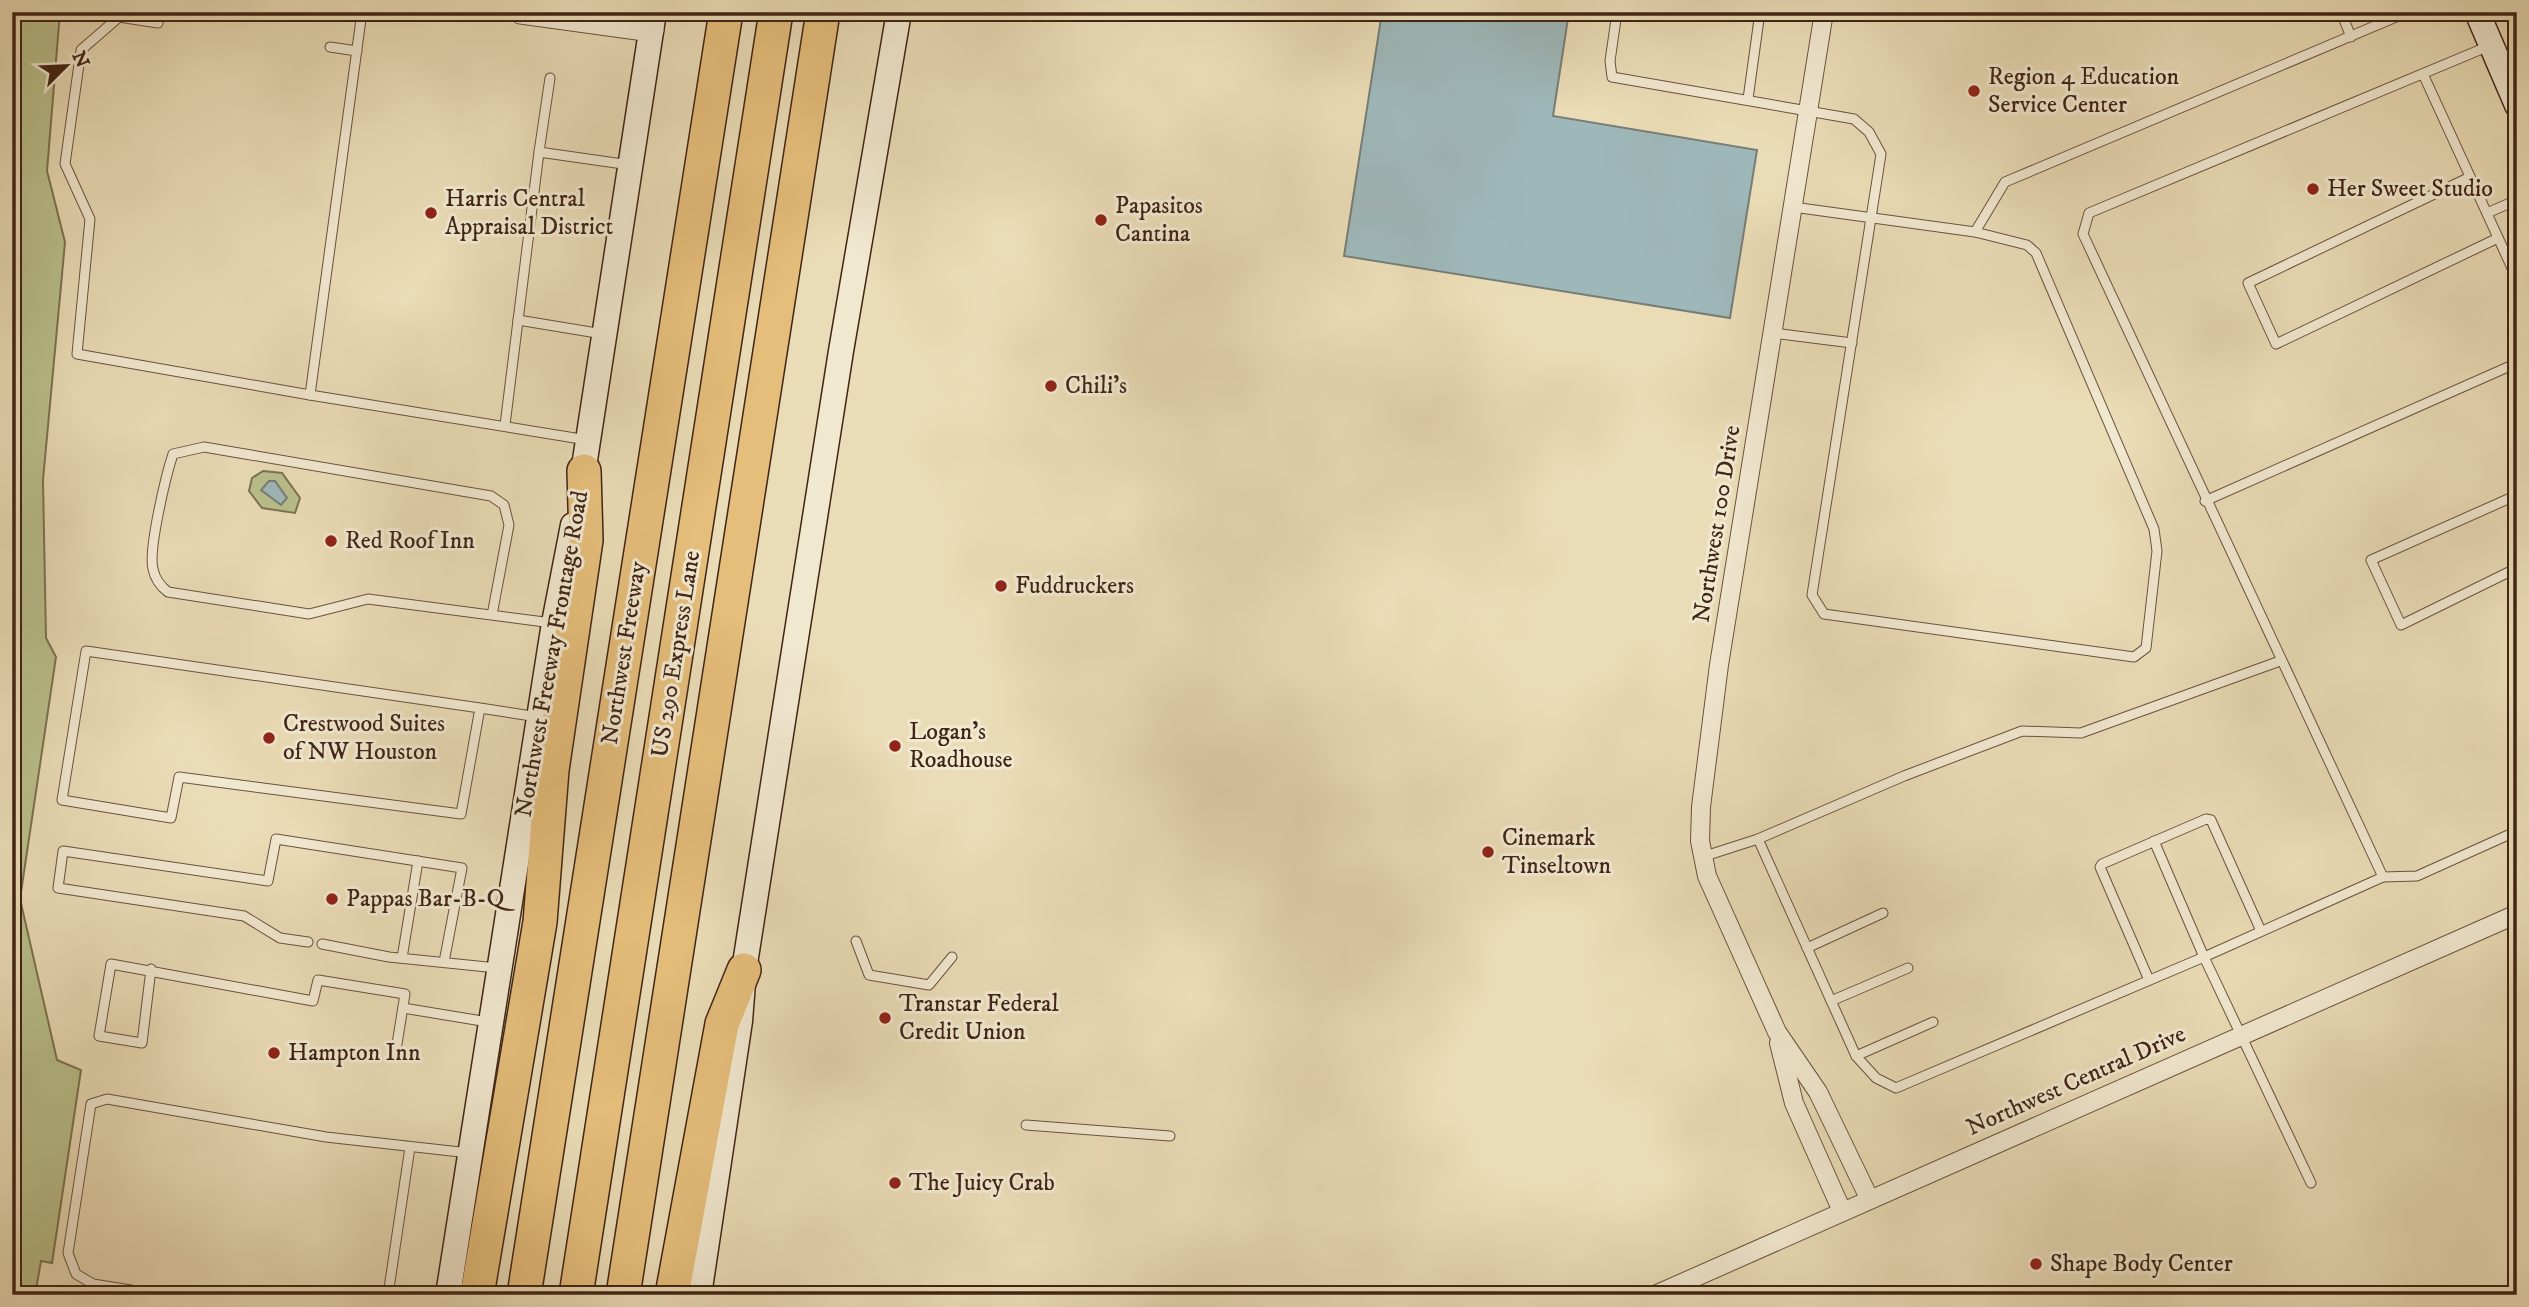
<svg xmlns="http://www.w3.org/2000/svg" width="2529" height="1307" font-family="'IM FELL DW Pica',serif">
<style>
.green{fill:#b9c08c;stroke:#7c7251;stroke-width:2}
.water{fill:#9eb8ba;stroke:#787d78;stroke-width:2}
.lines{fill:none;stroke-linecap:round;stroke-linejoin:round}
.stream{stroke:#787d78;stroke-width:6}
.service-casing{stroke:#6a523e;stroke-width:11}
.minor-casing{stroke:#6a523e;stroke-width:20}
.tertiary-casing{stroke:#6a523e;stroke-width:25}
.secondary-casing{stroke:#402416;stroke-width:27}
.motorway-casing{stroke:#402416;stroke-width:36}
.service{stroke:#f1e8d0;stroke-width:9}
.minor{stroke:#f1e8d0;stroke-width:18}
.tertiary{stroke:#f1e8d0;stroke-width:23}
.secondary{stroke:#f1e8d0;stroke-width:24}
.motorway{stroke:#e5be7b;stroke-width:33}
.poi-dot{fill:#8f2418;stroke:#f1e8d0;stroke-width:2.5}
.labels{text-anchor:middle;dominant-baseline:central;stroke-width:6;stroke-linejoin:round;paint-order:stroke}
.poi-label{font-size:24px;fill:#402416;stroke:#f1e8d0;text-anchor:start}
.street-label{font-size:24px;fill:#402416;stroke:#f1e8d0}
</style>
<rect width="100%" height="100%" fill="#eadcb6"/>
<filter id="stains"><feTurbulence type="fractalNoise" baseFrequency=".00286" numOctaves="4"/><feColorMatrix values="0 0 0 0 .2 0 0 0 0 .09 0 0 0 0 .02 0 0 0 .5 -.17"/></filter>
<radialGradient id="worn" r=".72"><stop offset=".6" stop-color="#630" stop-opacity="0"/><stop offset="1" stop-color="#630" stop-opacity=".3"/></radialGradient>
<g class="green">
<polygon points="12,12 60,12 47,171 65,242 43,480 46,638 56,657 20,899 57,1060 81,1070 52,1263 41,1261 35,1295 12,1295"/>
<polygon points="263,471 282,473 300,498 295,513 262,508 249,491 252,478"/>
</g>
<g class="water">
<polygon points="1382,12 1569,12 1553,116 1757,150 1730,318 1344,256"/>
<polygon points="269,481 275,481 287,498 281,505 261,490"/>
</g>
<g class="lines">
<g class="stream">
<polyline points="12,39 17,12"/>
<polyline points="12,1049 12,1081"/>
</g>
<g class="service-casing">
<g id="service">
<polyline points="120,12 119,17 81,50 65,164 90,219 77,354 310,395"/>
<polyline points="362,12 310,395 587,440"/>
<polyline points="1617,12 1610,61 1612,77 1854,119 1869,132 1881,154 1812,595 1824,614 2134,657 2146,648 2157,551 2154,529 2036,253 2027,245 1975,232"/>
<polyline points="2341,12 2351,37"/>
<polyline points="119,17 158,23"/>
<polyline points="330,47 357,51"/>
<polyline points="2423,74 2517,279"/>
<polyline points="1748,99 1760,12"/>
<polyline points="539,152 550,78"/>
<polyline points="2470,177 2248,283 2276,344 2498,238"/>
<polyline points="1793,207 1975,232 2005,182 2408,12"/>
<polyline points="2487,213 2517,200"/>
<polyline points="518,320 603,334"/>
<polyline points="1773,333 1852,343"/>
<polyline points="505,425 539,152 630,165"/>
<polyline points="2517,495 2371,560 2401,625 2517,568"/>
<polyline points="2205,501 2517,363"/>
<path d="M492,615L509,525L504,505L491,496L204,447L173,454C166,475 148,550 153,569C155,579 160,586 168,592L309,614L368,599L552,623"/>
<polyline points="480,708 461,814 179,777 171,818 62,800 86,651 480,708 538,717"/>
<polyline points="1758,839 1904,776 2022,731 2081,733 2280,661"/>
<polyline points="1702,857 1758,839 1856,1056 1876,1078 1896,1088 2204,957 2154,841"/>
<polyline points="2383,877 2417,876 2517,831"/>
<polyline points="856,941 869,975 929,985 952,957"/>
<polyline points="308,942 280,938 244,916 58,888 63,851 268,881 276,839 462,868 444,962"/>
<polyline points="322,944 389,957 497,968"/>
<polyline points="1807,948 1883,913"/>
<polyline points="402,958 418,861"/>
<polyline points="151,969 142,1043 99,1036 111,964 313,1001 318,980 405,994 397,1044"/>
<polyline points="2149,980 2100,867 2102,864 2206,819 2211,820 2261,931"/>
<polyline points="1831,1001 1908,968"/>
<polyline points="403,1008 488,1022"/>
<polyline points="1856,1056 1933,1022"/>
<polyline points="1026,1125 1170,1136"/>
<polyline points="2311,1183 2204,957 2383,877 2083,234 2089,213 2489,46"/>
<polyline points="162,1295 93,1284 76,1274 68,1253 91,1104 107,1099 326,1137 469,1153"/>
<polyline points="388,1295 410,1147"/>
</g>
</g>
<g class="minor-casing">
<g id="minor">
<polyline points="1824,12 1719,665 1701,807 1700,841 1707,876 1777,1032 1818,1092 1869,1198"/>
<polyline points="1779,1043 1794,1103 1842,1211"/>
<polyline points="1655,1295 2517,914"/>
</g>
</g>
<g class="tertiary-casing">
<polyline id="tertiary" points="521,12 652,30"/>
</g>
<g class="secondary-casing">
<g id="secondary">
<polyline points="2477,12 2517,105"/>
<polyline points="581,486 654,12"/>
<polyline points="448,1295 554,623 573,525"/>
<polyline points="699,1295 740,1021 744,970 841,351 899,12"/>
</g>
</g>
<g class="motorway-casing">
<g id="motorway">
<polyline points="477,1295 540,922 552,770 586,540 584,471"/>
<polyline points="524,1295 726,12"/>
<polyline points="576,1295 776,12"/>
<polyline points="623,1295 823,12"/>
<polyline points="672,1295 722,1024 744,970"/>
</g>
</g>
<use href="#service" class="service"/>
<use href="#minor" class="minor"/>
<use href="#tertiary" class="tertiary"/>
<use href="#secondary" class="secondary"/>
<use href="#motorway" class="motorway"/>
</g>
<g class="poi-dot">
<circle cx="1974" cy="91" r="7"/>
<circle cx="2313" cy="189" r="7"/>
<circle cx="431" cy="213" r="7"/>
<circle cx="1101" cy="220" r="7"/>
<circle cx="1051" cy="386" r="7"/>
<circle cx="331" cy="541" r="7"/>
<circle cx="1001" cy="586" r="7"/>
<circle cx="269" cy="738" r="7"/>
<circle cx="895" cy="746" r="7"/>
<circle cx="1488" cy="852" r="7"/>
<circle cx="332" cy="899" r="7"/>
<circle cx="885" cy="1018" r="7"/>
<circle cx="274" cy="1053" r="7"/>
<circle cx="895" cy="1183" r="7"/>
<circle cx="2036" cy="1264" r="7"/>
</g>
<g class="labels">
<g class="poi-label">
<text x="1988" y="77">Region 4 Education<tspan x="1988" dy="28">Service Center</tspan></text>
<text x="2327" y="189">Her Sweet Studio</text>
<text x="445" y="199">Harris Central<tspan x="445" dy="28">Appraisal District</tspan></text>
<text x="1115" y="206">Papasitos<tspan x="1115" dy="28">Cantina</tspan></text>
<text x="1065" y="386">Chili's</text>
<text x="345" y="541">Red Roof Inn</text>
<text x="1015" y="586">Fuddruckers</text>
<text x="283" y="724">Crestwood Suites<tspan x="283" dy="28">of NW Houston</tspan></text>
<text x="909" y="732">Logan's<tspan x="909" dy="28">Roadhouse</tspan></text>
<text x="1502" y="838">Cinemark<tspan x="1502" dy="28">Tinseltown</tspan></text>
<text x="346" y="899">Pappas Bar-B-Q</text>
<text x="899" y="1004">Transtar Federal<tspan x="899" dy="28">Credit Union</tspan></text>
<text x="288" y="1053">Hampton Inn</text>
<text x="909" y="1183">The Juicy Crab</text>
<text x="2050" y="1264">Shape Body Center</text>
</g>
<g class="street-label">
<text transform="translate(1717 524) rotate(-81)">Northwest 100 Drive</text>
<text transform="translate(624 653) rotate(-81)">Northwest Freeway</text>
<text transform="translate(552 654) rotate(-80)">Northwest Freeway Frontage Road</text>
<text transform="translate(676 654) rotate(-81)">US 290 Express Lane</text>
<text transform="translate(2076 1081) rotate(-24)">Northwest Central Drive</text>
</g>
</g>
<rect width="2529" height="1307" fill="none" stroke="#eadcb6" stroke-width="42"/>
<rect x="14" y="14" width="2501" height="1279" fill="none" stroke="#402416" stroke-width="3.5"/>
<rect x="21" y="21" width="2487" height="1265" fill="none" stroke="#402416" stroke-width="2"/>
<g transform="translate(66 66) rotate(66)" stroke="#f1e8d0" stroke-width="5" paint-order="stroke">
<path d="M0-5L12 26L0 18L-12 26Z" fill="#402416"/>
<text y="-10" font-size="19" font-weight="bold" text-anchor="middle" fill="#402416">N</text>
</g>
<rect width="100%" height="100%" filter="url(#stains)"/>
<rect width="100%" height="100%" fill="url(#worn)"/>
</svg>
